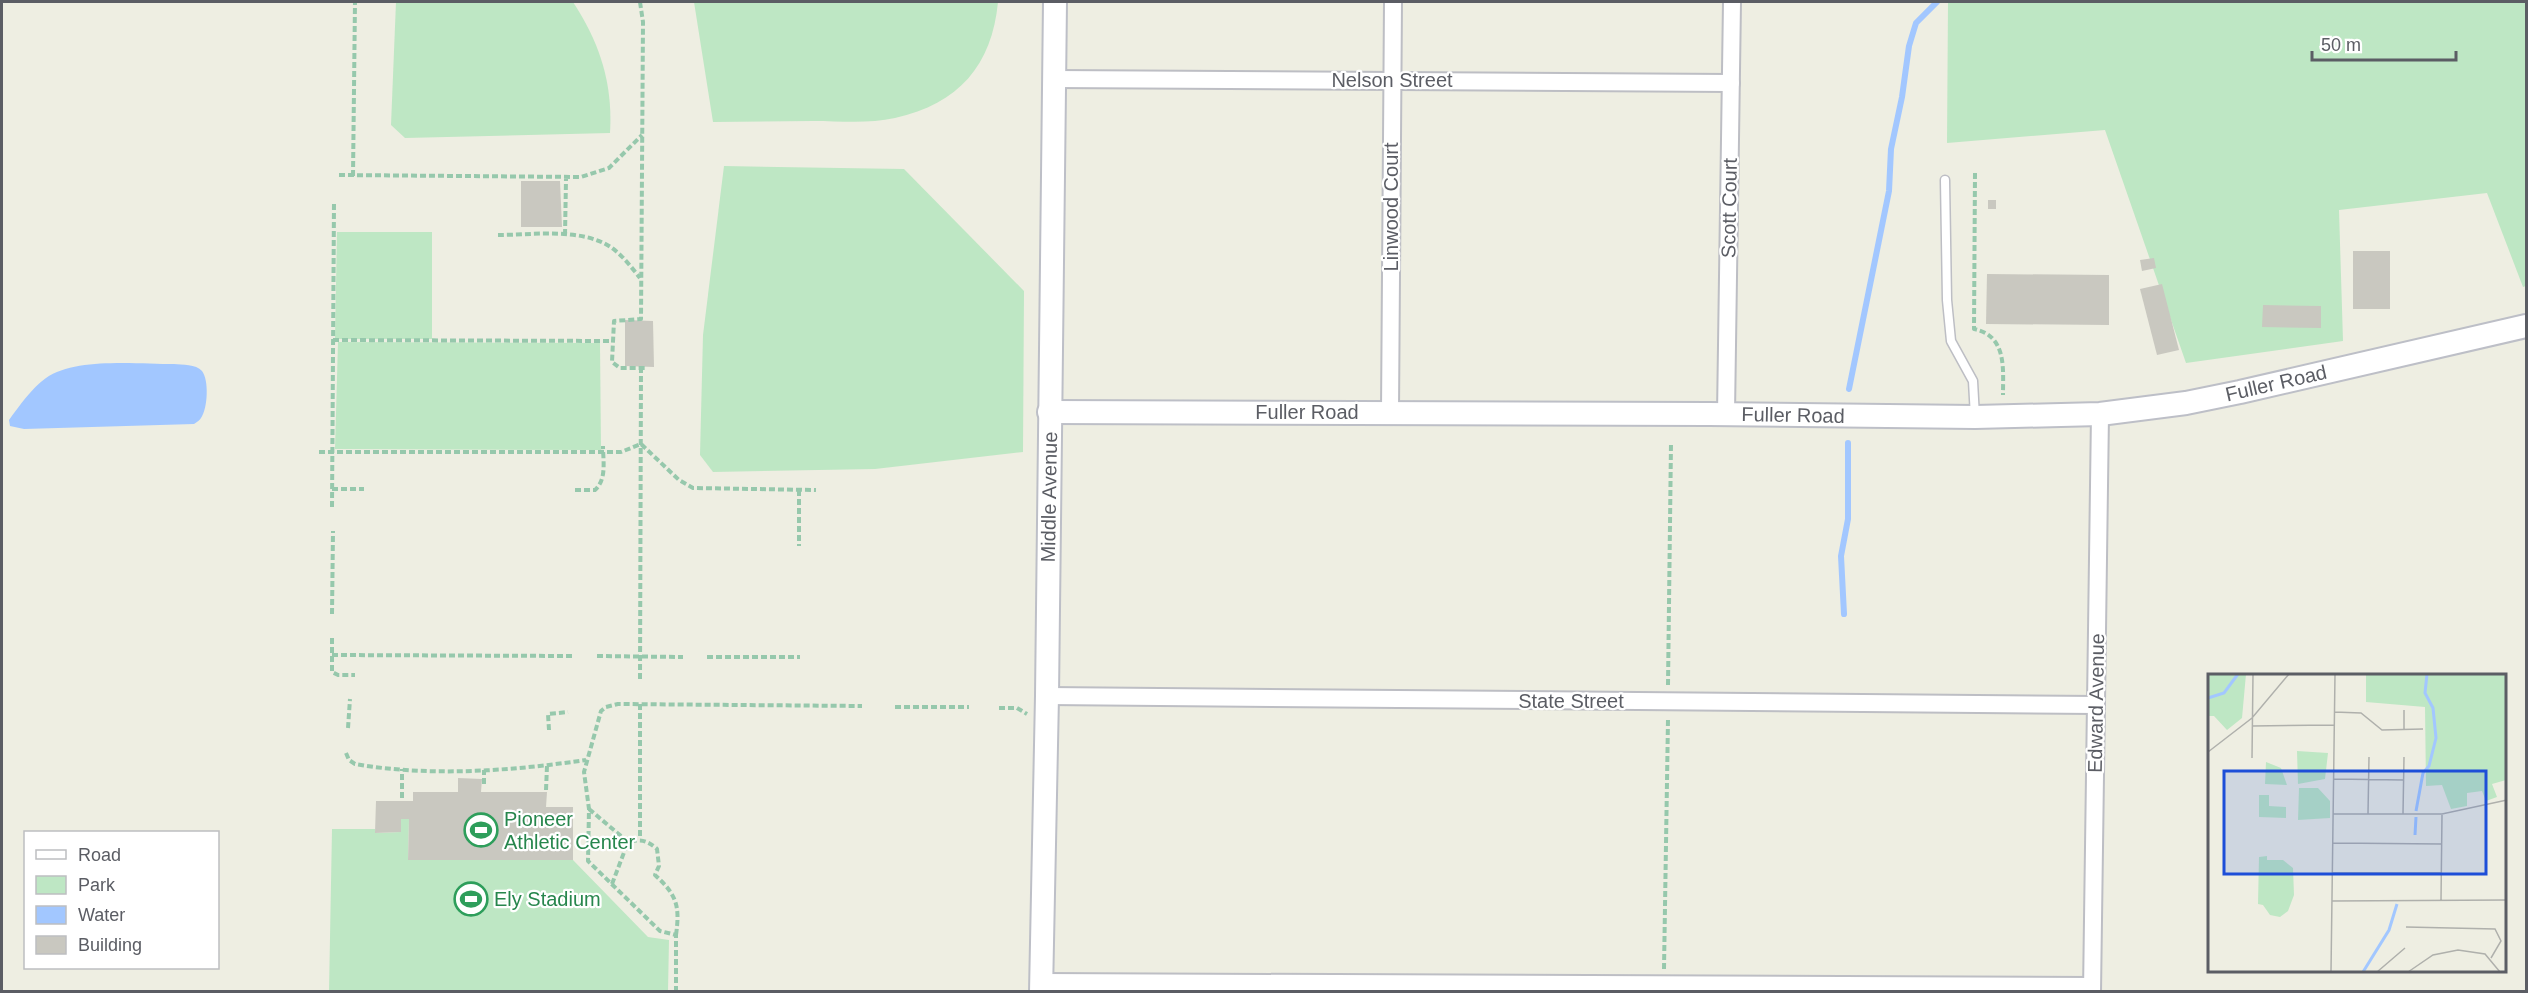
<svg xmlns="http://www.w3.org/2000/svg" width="2528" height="993" font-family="Helvetica,sans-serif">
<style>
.green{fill:#bee7c4}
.water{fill:#a2c7ff}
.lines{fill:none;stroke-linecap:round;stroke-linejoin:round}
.stream{stroke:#a2c7ff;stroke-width:6}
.building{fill:#c9c8c0}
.lane-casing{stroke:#bdbec4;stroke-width:11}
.street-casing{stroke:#bdbec4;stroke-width:20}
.secondary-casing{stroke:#bdbfc7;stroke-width:26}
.path{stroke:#96c8ac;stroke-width:4;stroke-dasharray:6 3;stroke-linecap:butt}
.lane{stroke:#fff;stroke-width:8}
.street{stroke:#fff;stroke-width:16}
.secondary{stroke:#fff;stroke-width:22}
.labels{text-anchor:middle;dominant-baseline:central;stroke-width:4.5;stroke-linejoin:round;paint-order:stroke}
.street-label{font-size:20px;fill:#5b5d64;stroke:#fff}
.leisure-label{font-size:20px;fill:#27864d;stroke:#fff;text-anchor:start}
.inset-river{fill:none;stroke:#a2c7ff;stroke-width:3}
.inset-road{fill:none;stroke:#afb0ac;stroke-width:1.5}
.view{fill:#1d4ed8;fill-opacity:0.15;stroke:#1d4ed8;stroke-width:3}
.inset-edge{fill:none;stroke:#5b5d64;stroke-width:3}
</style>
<rect width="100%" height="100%" fill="#eeeee2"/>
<g class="green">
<path d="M396,2H573C600,43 613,84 610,133L405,138L391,125Z"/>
<path d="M694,2H998C992,65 959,104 895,118C869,124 840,121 813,121C780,121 746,122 713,122Z"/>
<polygon points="1948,2 2526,2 2526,286 2523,287 2487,193 2339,210 2343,341 2186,363 2105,130 1947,143"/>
<polygon points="724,166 904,169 1024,291 1023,452 875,469 713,472 700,455 703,335"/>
<polygon points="337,232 432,232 432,339 335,339"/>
<polygon points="338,342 600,343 601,450 335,449"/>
<polygon points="401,819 409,819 408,860 573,860 648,937 669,940 668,991 329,992 332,829 375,829 376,833 401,832"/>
</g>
<path class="water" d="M174,364C182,365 196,364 202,371C209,380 208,408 201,418C200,420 197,422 194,424L24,429L10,426L9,420C20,405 31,389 46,378C75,357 138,364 174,364Z"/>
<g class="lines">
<g class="stream">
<polyline points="1849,389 1889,191 1891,149 1902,97 1909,46 1916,23 1937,2"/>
<polyline points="1844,614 1841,556 1848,519 1848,443"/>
</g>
</g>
<g class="building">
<polygon points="521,181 560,181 562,227 521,227"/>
<rect x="1988" y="200" width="8" height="9"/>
<rect x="2353" y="251" width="37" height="58"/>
<polygon points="2154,258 2156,268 2142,271 2140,260"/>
<polygon points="1987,274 2109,275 2109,325 1986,324"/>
<polygon points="2162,284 2179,350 2157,355 2140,289"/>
<polygon points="2263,305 2321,306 2321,328 2262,327"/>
<polygon points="625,320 653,321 654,367 625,366"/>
<polygon points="458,778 482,779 481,792 547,792 546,807 573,807 573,860 408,860 409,819 401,819 401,832 375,833 376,801 413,801 413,792 458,792"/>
</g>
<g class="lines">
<g class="lane-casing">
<polyline id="lane" points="1945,180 1947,300 1951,341 1973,381 1975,417"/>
</g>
<g class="street-casing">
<g id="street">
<polyline points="1054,79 1731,83"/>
<polyline points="1390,412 1393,2"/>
<polyline points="1726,414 1732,2"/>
<polyline points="1047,696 2096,705"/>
<polyline points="1041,982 2092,986"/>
<polyline points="2092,992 2100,414"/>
</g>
</g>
<g class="secondary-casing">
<g id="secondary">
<polyline points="1049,412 1709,414 1975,417 2100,414 2186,403 2240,392 2526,326"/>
<polyline points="1041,992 1047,696 1055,2"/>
</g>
</g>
<g class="path">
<polyline points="640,2 643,22 641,319 614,321 612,362 620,368 646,368"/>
<path d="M1975,173L1974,329C2007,336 2003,368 2003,395"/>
<polyline points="339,175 581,177 609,168 642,135"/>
<polyline points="353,176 355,2"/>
<path d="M498,235C533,235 582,227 612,248C623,256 632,268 640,278"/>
<polyline points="565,235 566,179"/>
<polyline points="333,340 612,341"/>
<polyline points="319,452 621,452 641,444 679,480 693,488 816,490"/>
<polyline points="332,489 364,489"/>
<path d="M575,490H595C607,479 603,461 603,446"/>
<polyline points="799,490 799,546"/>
<polyline points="332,507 334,202"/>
<polyline points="332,614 333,531"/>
<polyline points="332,638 332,672 338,675 355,675"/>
<polyline points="332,655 573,656"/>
<polyline points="597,656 683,657"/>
<polyline points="707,657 800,657"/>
<polyline points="640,679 641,368"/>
<polyline points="1668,685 1671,443"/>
<polyline points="640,704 640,839"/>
<polyline points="895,707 969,707"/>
<polyline points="999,708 1017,708 1027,714"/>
<polyline points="348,728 350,699"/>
<polyline points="549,730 548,714 568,712"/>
<path d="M346,753L349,760L355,764C429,777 511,771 586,760"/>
<polyline points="484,784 484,770"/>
<polyline points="546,790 547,766"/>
<polyline points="402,798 402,769"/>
<path d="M589,809L628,842C640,839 647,840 657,849L659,866L655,875C677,895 680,906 676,935"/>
<polyline points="612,884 628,842"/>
<polyline points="1664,969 1668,719"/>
<polyline points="676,992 676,935 660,931 588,861 589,809 584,772 601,711 606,707 618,704 862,706"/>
</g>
<use href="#lane" class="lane"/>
<use href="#street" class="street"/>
<use href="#secondary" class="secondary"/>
</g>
<defs>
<g id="stadium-ring" transform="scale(1.725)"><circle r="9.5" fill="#fff" stroke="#2e9e5b" stroke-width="1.5"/><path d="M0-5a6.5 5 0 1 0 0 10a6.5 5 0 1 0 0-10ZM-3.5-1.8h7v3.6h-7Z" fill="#2e9e5b"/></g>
</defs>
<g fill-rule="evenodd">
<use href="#stadium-ring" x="481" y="830"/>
<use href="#stadium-ring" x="471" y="899"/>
</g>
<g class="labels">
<g class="street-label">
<text x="1392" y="80">Nelson Street</text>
<text transform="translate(1391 207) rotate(-90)">Linwood Court</text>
<text transform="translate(1729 208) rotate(-89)">Scott Court</text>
<text transform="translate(2276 383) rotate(-13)">Fuller Road</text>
<text x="1307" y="412">Fuller Road</text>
<text transform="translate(1793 415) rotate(1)">Fuller Road</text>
<text transform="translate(1049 497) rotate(-89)">Middle Avenue</text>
<text x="1571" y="701">State Street</text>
<text transform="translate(2096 703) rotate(-89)">Edward Avenue</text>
</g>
<g class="leisure-label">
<text x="504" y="819">Pioneer<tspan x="504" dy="23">Athletic Center</tspan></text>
<text x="494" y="899">Ely Stadium</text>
</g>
</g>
<g transform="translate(2208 674)">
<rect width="298" height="298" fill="#eeeee2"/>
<path d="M0,0H38L34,44L19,56L6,42H0ZM158,0H298V106L284,110L289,123L278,127L274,117L259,119V132L243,135L234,111L218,112L217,33L158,28ZM89,77L120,79L117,105L90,110ZM58,88L73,94L79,111L57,110ZM91,114H110L122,127V144L90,146ZM51,121H61V132L78,133V144L51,143ZM59,182V186H75L85,194L86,221L80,237L72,243L62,241L55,231L50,230L51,183Z" fill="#bee7c4"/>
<path class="inset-river" d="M0,24L16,19L30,0M208,137L215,99L221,92L228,64L225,34L217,19L219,0M207,161L208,143M155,298L181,256L189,230"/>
<path class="inset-road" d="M196,36V55M126,38L153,39L174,56L215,55M44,52L126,51M0,78L44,44L81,0M44,84L45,0M125,105L196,106M125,140H234L299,126M160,140L161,83M195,140L196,83M125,169L233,170M124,199H233M233,226L234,141M124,227L299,226M198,253L287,255L293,267L283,284M123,298L127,0M169,298L197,274M200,298L225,281L250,276L277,280L292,298M243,298H265"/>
<path class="view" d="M16,97H278V200H16Z"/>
<rect width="298" height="298" class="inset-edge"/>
</g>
<rect width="2528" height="993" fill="none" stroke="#5b5d64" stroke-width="6"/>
<rect x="24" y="831" width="195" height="138" fill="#ffffff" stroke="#bdbec1" stroke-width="1.5"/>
<rect x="36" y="850" width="30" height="9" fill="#ffffff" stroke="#bdbec1" stroke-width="1.5"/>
<text x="78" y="861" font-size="18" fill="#5b5d64">Road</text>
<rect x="36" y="876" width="30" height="18" fill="#bee7c4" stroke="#bdbec1" stroke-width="1.5"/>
<text x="78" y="891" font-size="18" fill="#5b5d64">Park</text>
<rect x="36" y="906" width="30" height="18" fill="#a2c7ff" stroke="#bdbec1" stroke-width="1.5"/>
<text x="78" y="921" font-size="18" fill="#5b5d64">Water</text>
<rect x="36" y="936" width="30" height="18" fill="#c9c8c0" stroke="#bdbec1" stroke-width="1.5"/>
<text x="78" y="951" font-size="18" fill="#5b5d64">Building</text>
<path d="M2312 51v9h144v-9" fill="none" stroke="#5b5d64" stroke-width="3"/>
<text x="2321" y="51" font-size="18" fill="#5b5d64" stroke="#ffffff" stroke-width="4.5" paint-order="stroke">50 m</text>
</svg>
